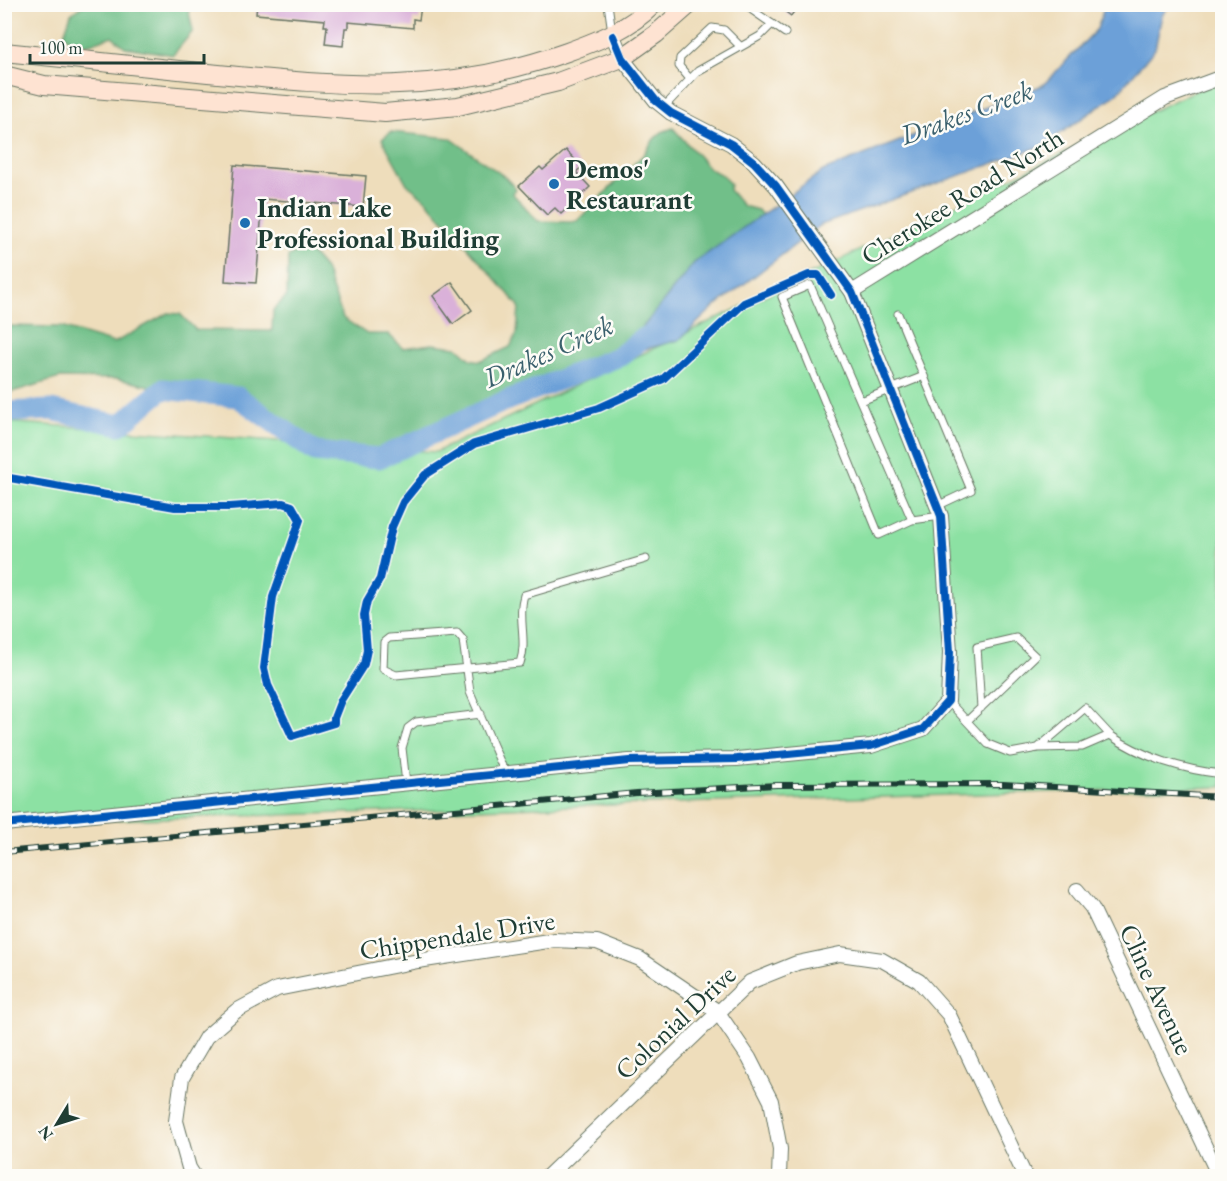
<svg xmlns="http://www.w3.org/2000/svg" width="1227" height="1181" font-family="'EB Garamond',serif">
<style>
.green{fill:#8ce1a3;stroke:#568f6c;stroke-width:1.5}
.forest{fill:#71bf89;stroke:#487e5e;stroke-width:1.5}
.water{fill:#6ca0d8;stroke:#466e86;stroke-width:1.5}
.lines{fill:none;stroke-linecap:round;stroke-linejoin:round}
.river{stroke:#6ca0d8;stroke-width:21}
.building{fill:#dab1d9}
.lane-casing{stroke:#677563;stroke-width:9}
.street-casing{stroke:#677563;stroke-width:16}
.secondary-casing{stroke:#677563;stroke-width:20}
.lane{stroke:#fff;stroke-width:7}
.street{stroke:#fff;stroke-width:14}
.secondary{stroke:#fee3d2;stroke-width:18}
.rail-casing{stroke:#1f3d34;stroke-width:6}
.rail{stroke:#fdfcf7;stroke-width:4;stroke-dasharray:11;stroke-linecap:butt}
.cycleway-casing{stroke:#fdfcf7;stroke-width:11}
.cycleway{stroke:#0057b8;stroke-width:8}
.poi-dot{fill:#1f6fb2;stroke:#fdfcf7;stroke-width:2}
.labels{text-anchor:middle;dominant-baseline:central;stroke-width:5;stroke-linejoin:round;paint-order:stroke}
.poi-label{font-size:27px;font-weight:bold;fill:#1f3d34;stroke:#fdfcf7;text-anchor:start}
.street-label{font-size:27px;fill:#1f3d34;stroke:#fdfcf7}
.water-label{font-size:28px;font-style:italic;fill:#3a606d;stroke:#fdfcf7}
</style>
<rect width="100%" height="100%" fill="#fdfcf7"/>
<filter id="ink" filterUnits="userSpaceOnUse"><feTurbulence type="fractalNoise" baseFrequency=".0167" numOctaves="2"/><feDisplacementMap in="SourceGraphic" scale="12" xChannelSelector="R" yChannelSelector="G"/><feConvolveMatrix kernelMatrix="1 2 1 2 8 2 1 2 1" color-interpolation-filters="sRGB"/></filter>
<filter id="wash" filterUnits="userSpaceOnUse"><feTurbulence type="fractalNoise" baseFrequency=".008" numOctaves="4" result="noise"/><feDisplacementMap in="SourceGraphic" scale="24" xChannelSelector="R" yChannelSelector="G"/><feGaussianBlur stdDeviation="1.35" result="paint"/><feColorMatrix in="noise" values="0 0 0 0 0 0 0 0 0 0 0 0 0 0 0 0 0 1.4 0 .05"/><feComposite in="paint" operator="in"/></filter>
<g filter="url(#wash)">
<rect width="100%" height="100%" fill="#edb"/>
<polygon class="green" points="1222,78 1222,787 5,823 4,422 436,452"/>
<g class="forest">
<polygon points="84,5 191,5 188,8 193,31 173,55 125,47 112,36 90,44 75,46 64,34 71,14"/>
<polygon points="673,128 710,169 722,175 730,184 729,190 743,206 758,210 762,215 694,263 620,356 503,402 379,458 315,452 238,397 163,389 118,379 60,378 5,394 5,326 61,327 114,343 168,313 180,314 196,330 272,331 273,310 287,296 288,257 306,247 325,269 343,318 367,334 388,334 403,348 432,344 457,347 471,359 480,361 510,347 517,333 519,306 426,200 407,184 382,139 391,132 450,138 505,177 516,189 512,193 538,221 572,222 577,221 644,154 654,139 662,132"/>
</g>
<polygon class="water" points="1105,5 1170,5 1162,15 1155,49 1117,94 1042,146 821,225 713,308 679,340 620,356 694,263 823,171 1043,85 1097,29"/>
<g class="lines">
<polyline class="river" points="4,412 51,410 120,425 163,389 238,397 315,452 379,458 503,402 620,356 643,338"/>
</g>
<g id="blocks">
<g class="building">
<polygon points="257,4 415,4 421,6 419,20 413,19 413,28 348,22 348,28 345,28 343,46 325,44 327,26 324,26 325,20 256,14"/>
<polygon points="775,4 799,4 791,16"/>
<polygon points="566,150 582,167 576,172 590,187 561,214 555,208 547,215 519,186 540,167 543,170"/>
<polygon points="234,165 366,176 363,207 263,199 256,283 225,281"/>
<polygon points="452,282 472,310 453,324 433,296"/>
</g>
</g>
</g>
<g filter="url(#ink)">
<use href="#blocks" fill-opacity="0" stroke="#677563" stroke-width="1.5"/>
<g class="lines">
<g class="lane-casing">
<g id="lane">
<polyline points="608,4 612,32"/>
<polyline points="749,4 752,10 785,33"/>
<polyline points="690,79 679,66 680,58 712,28 724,30 740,46"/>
<polyline points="664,107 698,71 760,36 772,24"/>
<polyline points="898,314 971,490 937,506"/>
<polyline points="861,401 924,376"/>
<polyline points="912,520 810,285 782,297 879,535 912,520 941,516"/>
<polyline points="948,701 988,744 1010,753 1038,748 1085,708 1110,735 1082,747 1038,748"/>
<polyline points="967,721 1035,656 1016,638 977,647 981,708"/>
<path d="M1110,735C1141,757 1184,770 1222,774"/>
<path d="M505,773L470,692L463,640L457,633L389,638L384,642L383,669L396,675L520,663C528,641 517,617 524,595L646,559"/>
<polyline points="406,783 402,748 408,728 416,722 481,714"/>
</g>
</g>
<g class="street-casing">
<g id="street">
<polyline points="852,292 1165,98 1222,77"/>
<polyline points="4,824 629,761 737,759 871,746 923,729 948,701 950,652 941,516 852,292 776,186 754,162 731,144 671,113 656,101 622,58 613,36"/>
<polyline points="1077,890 1092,908 1219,1176"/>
<polyline points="194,1176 189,1168 176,1121 182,1078 206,1037 236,1011 277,989 418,961 555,940 597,942 640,959 717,1011 749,1058 771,1101 780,1149 779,1176"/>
<polyline points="548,1176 750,982 797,963 840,954 882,960 919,981 949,1015 1025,1176"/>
</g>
</g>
<g class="secondary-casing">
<g id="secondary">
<path d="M4,52C72,59 140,66 208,73C340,86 440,97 567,52C600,40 629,29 654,4"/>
<polyline points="4,75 44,85 385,113 458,106 558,82 622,58 656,34 690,4"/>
</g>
</g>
<use href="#lane" class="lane"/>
<use href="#street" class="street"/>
<use href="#secondary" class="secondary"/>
<g class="rail-casing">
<polyline id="rail" points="4,852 637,793 777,785 1003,784 1222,797"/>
</g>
<use href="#rail" class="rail"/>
<g class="cycleway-casing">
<g id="cycleway">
<polyline points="4,477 175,507 230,507 283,503 292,506 300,520 273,597 264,668 268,685 292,736"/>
<polyline points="292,736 334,723 334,718 341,700 364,664 367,650 364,615 367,601 380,579 392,527 403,502 425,475 474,444 599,408 663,379 744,303 809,275 818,275 831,295"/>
<polyline points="4,824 629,761 737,759 871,746 923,729 948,701 950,652 941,516 852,292 776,186 754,162 731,144 671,113 656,101 622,58 613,36"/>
</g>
</g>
<use href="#cycleway" class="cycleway"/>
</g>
</g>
<g class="poi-dot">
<circle cx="554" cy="184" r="6"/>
<circle cx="245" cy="223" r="6"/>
</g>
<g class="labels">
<g class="poi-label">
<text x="566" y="168">Demos'<tspan x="566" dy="31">Restaurant</tspan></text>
<text x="257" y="207">Indian Lake<tspan x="257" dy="31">Professional Building</tspan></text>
</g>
<g class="street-label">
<text transform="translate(962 196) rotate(-32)">Cherokee Road North</text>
<text transform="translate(457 935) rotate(-9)">Chippendale Drive</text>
<text transform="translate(1157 989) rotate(65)">Cline Avenue</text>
<text transform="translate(675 1022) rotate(-43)">Colonial Drive</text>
</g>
<g class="water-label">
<text transform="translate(966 112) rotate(-20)">Drakes Creek</text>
<text transform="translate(548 351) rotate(-24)">Drakes Creek</text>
</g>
</g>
<rect width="1227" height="1181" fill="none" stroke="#fdfcf7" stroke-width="24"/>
<g transform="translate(57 1124) rotate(232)" stroke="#fdfcf7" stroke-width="4.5" paint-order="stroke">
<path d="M0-4.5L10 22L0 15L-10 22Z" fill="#1f3d34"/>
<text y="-9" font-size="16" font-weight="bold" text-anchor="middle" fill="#1f3d34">N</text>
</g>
<path d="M30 54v9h174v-9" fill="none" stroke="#1f3d34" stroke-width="3"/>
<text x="39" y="54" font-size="18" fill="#1f3d34" stroke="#fdfcf7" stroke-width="4.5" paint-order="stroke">100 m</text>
</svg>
